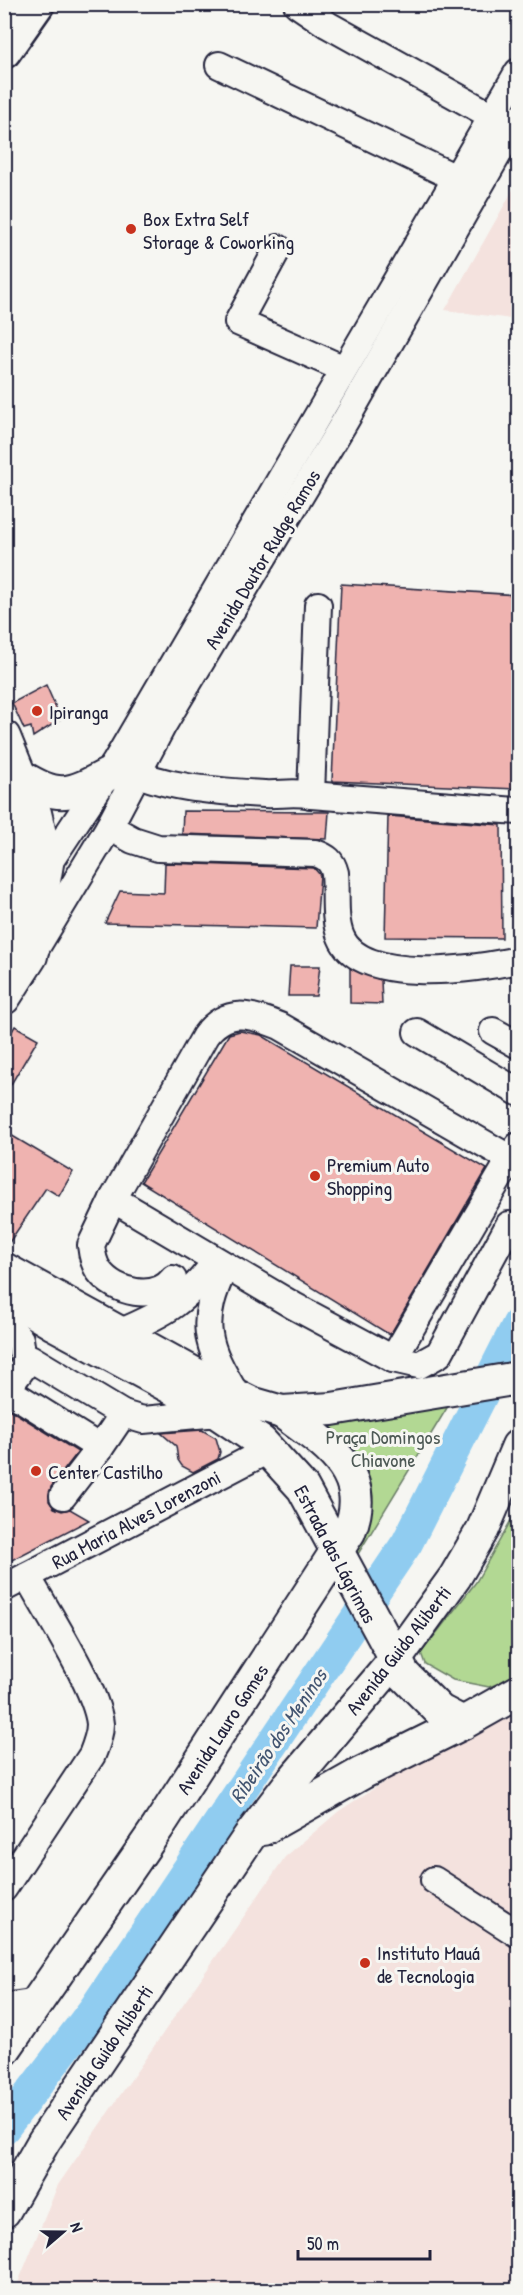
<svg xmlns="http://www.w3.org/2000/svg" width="523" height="2295" font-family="'Patrick Hand',sans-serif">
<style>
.built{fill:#f4e2de}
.green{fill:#b2d893;stroke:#6a7d67;stroke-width:1.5}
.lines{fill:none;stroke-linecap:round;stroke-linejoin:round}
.river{stroke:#90ccf0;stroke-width:32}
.building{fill:#efb3b0;stroke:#22223b;stroke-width:1.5}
.minor-casing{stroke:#22223b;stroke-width:30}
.major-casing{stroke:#22223b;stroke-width:36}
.highway-casing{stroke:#22223b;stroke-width:38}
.minor{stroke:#f6f6f2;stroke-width:26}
.major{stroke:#f6f6f2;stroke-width:32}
.highway{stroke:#f6f6f2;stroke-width:33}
.poi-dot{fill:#c8321e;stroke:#f6f6f2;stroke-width:2}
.labels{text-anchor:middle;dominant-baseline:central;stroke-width:6;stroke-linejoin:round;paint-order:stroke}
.poi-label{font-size:20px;fill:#22223b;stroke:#f6f6f2;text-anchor:start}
.street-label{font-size:20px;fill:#22223b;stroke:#f6f6f2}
.park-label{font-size:20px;fill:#4d5955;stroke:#f6f6f2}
.water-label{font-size:21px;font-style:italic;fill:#435571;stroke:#f6f6f2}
</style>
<rect width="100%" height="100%" fill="#f6f6f2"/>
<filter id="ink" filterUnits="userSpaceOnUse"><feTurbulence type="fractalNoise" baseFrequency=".0167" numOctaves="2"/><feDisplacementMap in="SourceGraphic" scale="12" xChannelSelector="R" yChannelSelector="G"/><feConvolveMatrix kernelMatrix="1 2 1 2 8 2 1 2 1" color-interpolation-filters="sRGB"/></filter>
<g filter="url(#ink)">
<g class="built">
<polygon points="518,181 518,320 445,310"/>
<polygon points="518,1711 518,2290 15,2290 58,2185 285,1857 339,1811 398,1773"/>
</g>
<g class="green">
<polygon points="453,1398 355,1559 351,1551 360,1532 317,1426"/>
<polygon points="518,1508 518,1676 489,1687 453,1680 425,1664 421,1653 476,1582"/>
</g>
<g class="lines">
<polyline class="river" points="4,2128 95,2008 407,1543 518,1324"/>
</g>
<g class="building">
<polygon points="341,584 519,595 519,789 332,781"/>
<polygon points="46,685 61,719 33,737 31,727 24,729 12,703"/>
<polygon points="183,811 329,812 327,839 182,834"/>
<polygon points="388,816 501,825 502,938 385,937"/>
<polygon points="165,863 314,868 320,875 316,928 105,923 120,891 164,893"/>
<polygon points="290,966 320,966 316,996 288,996"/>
<polygon points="350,968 381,980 382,1004 350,1003"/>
<polygon points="15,1026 38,1039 4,1096 4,1045"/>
<polygon points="240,1031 261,1035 487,1169 390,1335 141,1182 229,1034"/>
<polygon points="4,1131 73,1172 59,1196 46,1188 4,1250"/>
<polygon points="4,1406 78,1452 51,1487 49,1501 54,1508 62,1511 70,1509 89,1520 4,1564"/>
<polygon points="202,1430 216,1438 220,1452 218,1459 193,1472 182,1466 178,1460 176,1446 161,1433"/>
</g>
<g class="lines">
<g class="minor-casing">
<g id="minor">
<polyline points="297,4 328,25 492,116"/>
<polyline points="219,65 456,178"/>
<polyline points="278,248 238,322 344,369"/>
<path d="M123,767C165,789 217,791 264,794C280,795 295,791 311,795L318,605"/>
<polyline points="311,795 518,811"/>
<path d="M109,827L133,840L158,848L315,853C327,857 332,861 335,873C337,894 333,918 341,937C361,986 478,969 518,960"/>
<polyline points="40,876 115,763 518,72"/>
<polyline points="36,948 109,827 163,725 345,421 518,119"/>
<polyline points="493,1031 518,1045"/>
<polyline points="417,1032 518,1092"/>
<path d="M113,1199L91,1245C92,1254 94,1264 99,1271C115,1293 155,1302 173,1279"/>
<path d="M509,1225L439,1354L419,1365L393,1359L294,1306L113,1199L205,1036C226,1007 251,1014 280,1026L511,1159"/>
<path d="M225,1266C198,1323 205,1344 237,1396"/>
<polyline points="4,1320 20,1339 22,1352"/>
<path d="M121,1332C168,1312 185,1302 216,1261"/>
<polyline points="393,1359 518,1146"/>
<polyline points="4,1388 100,1448 123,1414 30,1358 7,1389"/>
<polyline points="123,1414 143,1420 218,1413"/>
<polyline points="63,1496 100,1448"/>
<polyline points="4,1588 268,1450"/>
<polyline points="434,1880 518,1934"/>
<path d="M4,1888L92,1755C96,1745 100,1735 100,1724C97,1689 46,1610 27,1576"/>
<polyline points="4,2007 38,2002"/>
</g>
</g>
<g class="major-casing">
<g id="major">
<polyline points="4,737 35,813 47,864 31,956 4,998"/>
<path d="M22,777C59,800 70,795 107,775"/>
<path d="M4,802C18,853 27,890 4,942"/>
<polyline points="4,1269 211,1383 251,1403 282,1412 332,1409 518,1378"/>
<polyline points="4,1294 54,1324 218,1413 261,1442 303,1488 404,1675 440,1711 463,1723"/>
<polyline points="263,1829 362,1773 463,1723 518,1692"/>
<path d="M4,2050L158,1827L349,1532C374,1472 324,1443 282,1412"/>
<polyline points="4,2211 44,2141 249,1837 288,1786 395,1660 455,1577 483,1529 518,1446"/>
</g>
</g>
<g class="highway-casing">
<g id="highway">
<polyline points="4,51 37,4"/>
<polyline points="4,842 20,861"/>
</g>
</g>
<use href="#minor" class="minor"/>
<use href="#major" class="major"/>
<use href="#highway" class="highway"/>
</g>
</g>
<g class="poi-dot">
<circle cx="131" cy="229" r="6"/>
<circle cx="37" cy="711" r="6"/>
<circle cx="315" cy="1176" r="6"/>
<circle cx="36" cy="1471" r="6"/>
<circle cx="365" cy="1963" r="6"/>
</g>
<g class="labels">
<g class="poi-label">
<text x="143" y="218">Box Extra Self<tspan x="143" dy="23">Storage &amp; Coworking</tspan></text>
<text x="49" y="711">Ipiranga</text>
<text x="327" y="1164">Premium Auto<tspan x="327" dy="23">Shopping</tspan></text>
<text x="48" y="1471">Center Castilho</text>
<text x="377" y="1952">Instituto Mauá<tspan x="377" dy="23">de Tecnologia</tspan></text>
</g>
<g class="street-label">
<text transform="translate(262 559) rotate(-59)">Avenida Doutor Rudge Ramos</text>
<text transform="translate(136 1519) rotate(-28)">Rua Maria Alves Lorenzoni</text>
<text transform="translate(336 1554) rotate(62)">Estrada das Lágrimas</text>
<text transform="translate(398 1650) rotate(-52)">Avenida Guido Aliberti</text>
<text transform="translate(222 1729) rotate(-57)">Avenida Lauro Gomes</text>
<text transform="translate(104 2052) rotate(-56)">Avenida Guido Aliberti</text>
</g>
<g class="park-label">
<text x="383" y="1436">Praça Domingos<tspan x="383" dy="23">Chiavone</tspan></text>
</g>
<g class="water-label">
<text transform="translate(278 1736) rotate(-56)">Ribeirão dos Meninos</text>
</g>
</g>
<rect width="523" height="2295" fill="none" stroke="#f6f6f2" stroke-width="24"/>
<rect x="12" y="12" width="499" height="2271" fill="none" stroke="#22223b" stroke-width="2" filter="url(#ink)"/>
<g transform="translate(63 2232) rotate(70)" stroke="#f6f6f2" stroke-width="4.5" paint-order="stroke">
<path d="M0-4.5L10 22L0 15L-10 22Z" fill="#22223b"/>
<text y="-9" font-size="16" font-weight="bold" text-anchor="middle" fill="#22223b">N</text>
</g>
<path d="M298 2250v9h132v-9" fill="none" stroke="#22223b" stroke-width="3"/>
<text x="307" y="2250" font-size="18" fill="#22223b" stroke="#f6f6f2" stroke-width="4.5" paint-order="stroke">50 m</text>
</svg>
